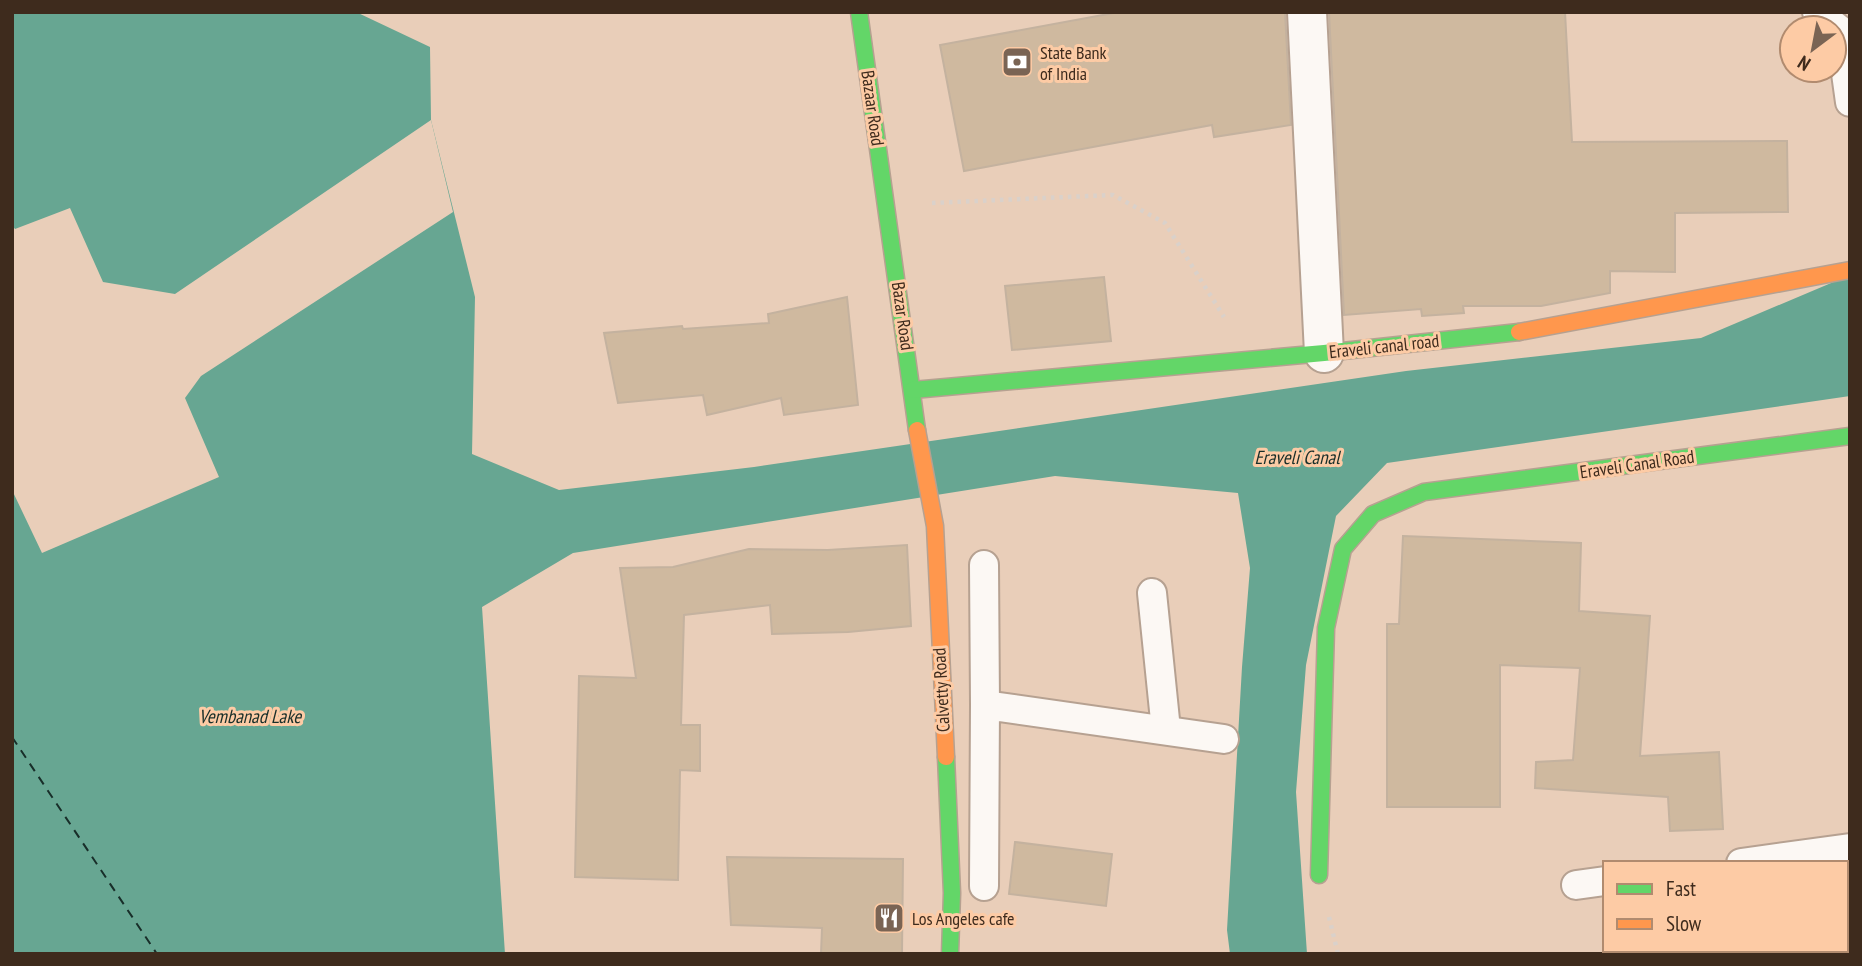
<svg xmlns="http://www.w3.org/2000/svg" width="1862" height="966" font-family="'PT Sans Narrow',sans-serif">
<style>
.water{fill:#67a692}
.pier{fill:#e9ceb9}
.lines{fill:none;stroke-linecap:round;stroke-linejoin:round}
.ferry{stroke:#182e29;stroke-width:2;stroke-dasharray:9 7;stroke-linecap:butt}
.building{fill:#cfb99f;stroke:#c4b29f;stroke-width:2}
.lane-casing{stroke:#b6a191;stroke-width:32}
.street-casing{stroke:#b6a191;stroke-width:42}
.fast-casing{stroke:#b6a191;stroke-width:19}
.slow-casing{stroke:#b6a191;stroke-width:19}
.path{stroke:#dad1ca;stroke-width:4.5;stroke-dasharray:3.5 5;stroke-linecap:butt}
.lane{stroke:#fcf8f4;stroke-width:28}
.street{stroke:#fcf8f4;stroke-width:38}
.fast{stroke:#63d668;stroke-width:16}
.slow{stroke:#ff974d;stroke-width:16}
.labels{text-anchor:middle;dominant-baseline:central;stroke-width:6;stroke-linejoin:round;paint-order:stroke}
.poi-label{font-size:18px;fill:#3e2b1d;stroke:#fdcba5;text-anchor:start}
.street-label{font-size:18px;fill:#3e2b1d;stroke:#fdcba5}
.water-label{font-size:19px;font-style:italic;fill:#182e29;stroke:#fdcba5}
</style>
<rect width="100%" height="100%" fill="#e9ceb9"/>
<polygon class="water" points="12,12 356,12 430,47 431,120 475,297 472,454 559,490 754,467 1406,371 1701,338 1850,275 1850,396 1387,463 1336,516 1306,665 1296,792 1307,954 1230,954 1227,930 1242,667 1250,568 1238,493 1055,476 573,553 482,607 505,954 12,954"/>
<polygon class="pier" points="431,120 453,212 201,376 185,398 219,477 42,553 12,490 12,225 15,229 70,208 103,282 175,294"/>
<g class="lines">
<polyline class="ferry" points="12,737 157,954"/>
</g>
<g class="building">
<polygon points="1119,12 1285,12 1291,125 1214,137 1212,125 964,171 940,45"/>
<polygon points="1329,12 1565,12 1572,142 1787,141 1788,212 1675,213 1675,272 1610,271 1610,293 1541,306 1463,306 1464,313 1422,316 1421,309 1344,315"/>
<polygon points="1104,277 1111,341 1012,350 1005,286"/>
<polygon points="847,297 858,405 784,415 781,398 707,415 703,395 618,403 604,333 682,326 683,329 769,323 768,314"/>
<polygon points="1403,536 1581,543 1579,611 1650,616 1640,756 1719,752 1723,829 1670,831 1668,797 1535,788 1536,762 1573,760 1580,668 1500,665 1500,807 1387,807 1387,624 1399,624"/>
<polygon points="907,545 911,626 848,632 772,634 770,605 684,615 681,725 700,725 700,771 680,770 678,880 575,877 579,676 636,678 620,568 673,567 749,549 828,550"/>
<polygon points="1015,842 1112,854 1106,906 1009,894"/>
<polygon points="727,857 903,859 902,954 821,954 822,928 731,925"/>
</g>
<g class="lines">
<g class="lane-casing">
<g id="lane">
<polyline points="1817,12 1840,30 1850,102"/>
<polyline points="984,565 985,705"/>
<polyline points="1152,593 1166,730"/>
<polyline points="1741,863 1850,848"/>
<polyline points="1576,885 1605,881"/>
<polyline points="984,886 985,705 1224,739"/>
<polyline points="1846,894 1850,880"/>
<polyline points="1831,954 1832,950"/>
</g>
</g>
<g class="street-casing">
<polyline id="street" points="1307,12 1324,353"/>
</g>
<g class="fast-casing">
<g id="fast">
<polyline points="859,12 917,430"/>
<polyline points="913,390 1324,353 1519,332"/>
<polyline points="946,757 952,893 950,954"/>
<polyline points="1319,875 1326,628 1343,549 1373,514 1424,492 1850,436"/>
</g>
</g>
<g class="slow-casing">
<g id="slow">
<polyline points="1519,332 1850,270"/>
<polyline points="917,430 935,526 946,757"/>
</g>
</g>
<g class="path">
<polyline points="932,203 1113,195 1165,223 1224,317"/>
<polyline points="1329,917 1338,954"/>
</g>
<use href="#lane" class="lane"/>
<use href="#street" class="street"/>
<use href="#fast" class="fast"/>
<use href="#slow" class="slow"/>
</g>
<defs>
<g id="bank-square" transform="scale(1.575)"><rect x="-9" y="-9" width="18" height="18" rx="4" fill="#7a6454" stroke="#fdcba5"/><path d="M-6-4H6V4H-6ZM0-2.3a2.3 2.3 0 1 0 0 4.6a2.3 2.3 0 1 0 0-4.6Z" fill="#fff"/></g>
<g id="restaurant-square" transform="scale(1.575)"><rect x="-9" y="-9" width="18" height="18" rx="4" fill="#7a6454" stroke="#fdcba5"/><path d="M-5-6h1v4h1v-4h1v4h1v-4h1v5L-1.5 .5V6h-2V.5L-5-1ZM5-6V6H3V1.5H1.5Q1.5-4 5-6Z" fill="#fff"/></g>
</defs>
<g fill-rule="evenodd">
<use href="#bank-square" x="1017" y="62"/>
<use href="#restaurant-square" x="889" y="918"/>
</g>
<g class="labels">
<g class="poi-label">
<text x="1040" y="52">State Bank<tspan x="1040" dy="21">of India</tspan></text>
<text x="912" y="918">Los Angeles cafe</text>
</g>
<g class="street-label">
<text transform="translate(873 108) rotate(82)">Bazaar Road</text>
<text transform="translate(903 316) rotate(82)">Bazar Road</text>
<text transform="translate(1384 346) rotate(-6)">Eraveli canal road</text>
<text transform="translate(1637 464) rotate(-8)">Eraveli Canal Road</text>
<text transform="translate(941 690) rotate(-93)">Calvetty Road</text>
</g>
<g class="water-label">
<text x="1297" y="457">Eraveli Canal</text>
<text x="250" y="716">Vembanad Lake</text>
</g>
</g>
<rect width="1862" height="966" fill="none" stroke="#3e2b1d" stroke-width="28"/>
<rect x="1603" y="861" width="245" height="91" fill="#fdcba5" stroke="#b18b6f" stroke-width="2"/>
<rect x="1617" y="884" width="35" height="10" fill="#63d668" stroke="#b18b6f" stroke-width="2"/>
<text x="1666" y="896" font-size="21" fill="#3e2b1d">Fast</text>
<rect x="1617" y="919" width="35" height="10" fill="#ff974d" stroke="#b18b6f" stroke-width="2"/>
<text x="1666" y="931" font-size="21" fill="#3e2b1d">Slow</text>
<g transform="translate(1813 49) rotate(212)"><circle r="33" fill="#fdcba5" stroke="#b18b6f" stroke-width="2"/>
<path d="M0-5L12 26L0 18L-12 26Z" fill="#7a6454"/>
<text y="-10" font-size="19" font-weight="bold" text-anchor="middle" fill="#3e2b1d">N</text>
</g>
</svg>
